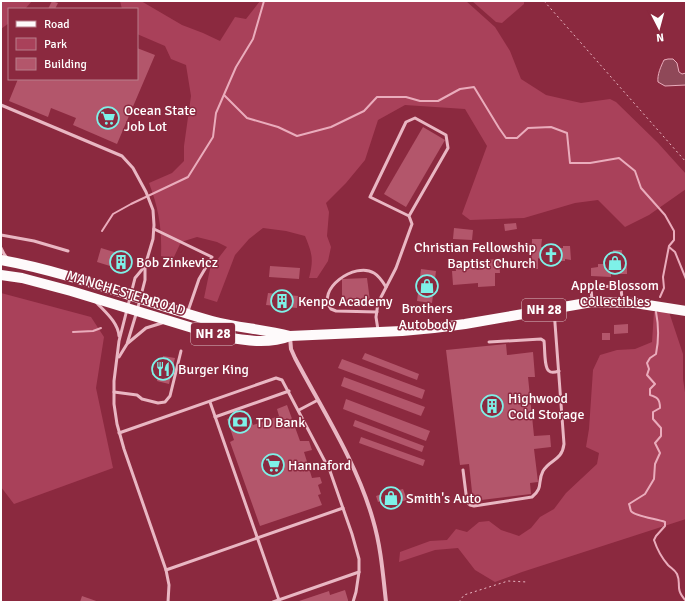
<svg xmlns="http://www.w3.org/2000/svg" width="687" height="603" font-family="Signika,sans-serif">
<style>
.green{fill:#a9415a}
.water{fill:#8f4858;stroke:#eaacbc}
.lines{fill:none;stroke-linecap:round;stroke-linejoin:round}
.stream{stroke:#eaacbc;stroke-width:2}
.building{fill:#b3566b}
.path{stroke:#e9b7c3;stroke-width:1;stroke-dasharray:2 3;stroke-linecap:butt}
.service{stroke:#e9b7c3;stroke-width:3}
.minor{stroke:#e9b7c3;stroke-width:4}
.primary{stroke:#fefafb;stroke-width:10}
.labels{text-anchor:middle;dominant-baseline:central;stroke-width:3;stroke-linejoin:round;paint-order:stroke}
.shield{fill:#8b293f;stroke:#dcbfc5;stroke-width:1}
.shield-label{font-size:13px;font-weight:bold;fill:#fff}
.poi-label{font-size:14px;fill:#fff;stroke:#8b293f;text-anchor:start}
.street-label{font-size:14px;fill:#fff;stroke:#8b293f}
</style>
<rect width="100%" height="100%" fill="#8b293f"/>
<g class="green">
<polygon points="1,1 32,1 25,9 9,9 9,23 1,29"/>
<path d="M120,1H141L182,25L203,33L220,41L235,17L246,19L260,1H466L495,27L510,51L521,79L546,95L581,103L610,99L616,102L658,143L686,174V189L649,215L625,227L598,200L575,203L524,218L470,220L462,214L487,146L465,109L405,105L378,120L365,160L346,183L326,203L329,212L327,236L331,247L328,261L317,278H309C314,259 312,253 305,236L286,231L263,228L249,239L235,255L217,302L204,298L210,269L227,247L217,242L197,237L181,242L173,259L161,256C162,229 159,209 149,183L172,173L184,161V146L191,96L186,65L171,59L165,46L137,34V9H122Z"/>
<polygon points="472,1 524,1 524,4 502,23 496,22"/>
<polygon points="1,293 91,317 104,337 96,388 113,468 14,504 1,487"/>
<polygon points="654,312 669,312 683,354 683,379 686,399 686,519 522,572 495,582 475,570 458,548 435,550 399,562 400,552 430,541 447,540 456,529 467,532 479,522 489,521 501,530 519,536 531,528 540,517 554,509 566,493 597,464 599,453 586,447 589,429 593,370 600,355 617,350 635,349 652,342"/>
</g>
<path class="water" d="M668,59H673L677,63L679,72L682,74L686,73V85L665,86L658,82C657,75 661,66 664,60Z"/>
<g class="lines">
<g class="stream">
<polyline points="224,95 247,118 278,127 297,136 331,127 364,111 377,97 406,97 420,101 438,101 460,89 474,87 499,128 506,138 517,138 528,128 551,127 567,133 570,163 590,163 619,158 635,171 641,188 665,215 674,231 674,240 669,246 663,277 664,288 660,297"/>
<polyline points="102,231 113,214 131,204 188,177 213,137 216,113 236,67 253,39 264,1"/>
<polyline points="669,247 675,252 686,279"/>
<path d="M656,312C659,327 659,339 656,354L650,358L647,363L649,369L647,375L655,384L650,389V395C657,397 660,399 660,408L653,412V419L661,428V436L655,443L660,453L655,464L654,479L645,494L629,504C630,506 630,509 631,511C634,516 657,519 665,522V526L656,536L654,540C657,549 661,557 668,565C671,568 675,570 677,574C682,585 674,588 686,601"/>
<polyline points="73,332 93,331 101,328"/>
</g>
</g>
<g class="building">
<polygon points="52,1 58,3 55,9 48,9"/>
<polygon points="137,48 155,55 117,144 73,125 76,118 51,108 48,117 9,101 18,79 137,79"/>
<polygon points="423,127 445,140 406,207 384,194"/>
<polygon points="516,223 517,229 505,231 504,224"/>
<polygon points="454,228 473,230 472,240 453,239"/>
<polygon points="532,239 542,239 541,247 563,248 563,246 570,246 571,260 565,259 565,261 540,260 540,259 538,258 538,269 531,269"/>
<polygon points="101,248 127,256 123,270 97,262"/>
<polygon points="613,250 622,250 623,263 627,263 627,274 611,274 611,277 591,276 591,268 598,267 598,264 603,264 603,261 610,261 610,263 613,263"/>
<polygon points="499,259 500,273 495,273 495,286 478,287 478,283 453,285 452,271 456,271 455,263 476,261 477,270 484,269 483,260"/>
<polygon points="270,266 300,268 299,279 269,277"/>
<polygon points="421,269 436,271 432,303 417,301"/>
<polygon points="367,278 370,301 342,302 342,279"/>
<polygon points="268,293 298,296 297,308 266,305"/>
<polygon points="628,324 628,333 614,334 614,325"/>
<rect x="602" y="333" width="8" height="7"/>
<polygon points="506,344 507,355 533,352 535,377 528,377 534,436 550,435 551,447 534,449 538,482 530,483 531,494 473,501 469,464 460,465 446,350"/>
<polygon points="365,353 419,374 417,380 362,359"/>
<polygon points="163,356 175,358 169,384 157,381 158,376 152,375 155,360 162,362"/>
<polygon points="342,359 425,390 422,399 338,368"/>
<polygon points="344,377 425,407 421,416 341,386"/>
<polygon points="346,399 430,431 426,441 343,409"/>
<polygon points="287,405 300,441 309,441 312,450 304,452 312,478 320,477 322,483 318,485 321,494 318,495 322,505 260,526 230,442 234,440 227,419 248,412 253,425 279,416 277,409"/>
<polygon points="355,420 424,446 422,452 353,426"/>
<polygon points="361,437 425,460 423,466 359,443"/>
<polygon points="403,489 407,500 389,505 388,502 382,504 381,501 378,502 376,496 385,493 386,496 391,495 391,492"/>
<polygon points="345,590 348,600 348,602 296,602 329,591 330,595"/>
<polygon points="82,596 99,602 80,602"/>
</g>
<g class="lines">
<g class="path">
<polyline points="544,1 686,162"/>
<polyline points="459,602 464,595 508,581 527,582"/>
</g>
<g class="service">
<polyline points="1,105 122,156 133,168 146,192 153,210 154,225 153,239 145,266 145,280 137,311 127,344 119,357"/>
<polyline points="154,229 212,257 199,279 188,311"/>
<polyline points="1,235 34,241 68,251"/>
<polyline points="1,248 4,254 7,258"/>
<polyline points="145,266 135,278 119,341 114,381 114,404 117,424 124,449 166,570 169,585 168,602"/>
<polyline points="301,301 328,302"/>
<polyline points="592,301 591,287 621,286 622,300"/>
<path d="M96,302C105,312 118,322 119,336"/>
<path d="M377,312L336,311L331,309C315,290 355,261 374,273C379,276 383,282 386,287"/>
<polyline points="378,330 376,317 378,303 396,268 412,224 409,216 448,148 446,135 415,118 406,122 370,197 409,216"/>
<path d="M489,342L541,339L544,341C545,348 544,368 549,371C551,373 556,372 559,371"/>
<polyline points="128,343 146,328 162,323"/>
<polyline points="114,392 137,395 142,399 158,403 165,402 170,396 181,351"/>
<polyline points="210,402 279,600"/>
<polyline points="299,410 318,400"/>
<polyline points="215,417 289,391"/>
<polyline points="119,433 276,378 282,380 330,471 352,534 359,559 359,572 356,592 353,602"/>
<path d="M463,470L467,502L470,505L474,506L532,497C544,487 537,482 543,471C550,459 562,461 564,444L554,310"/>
<polyline points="166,570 343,508"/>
<polyline points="273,602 359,572"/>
</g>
<path class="minor" d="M290,337L291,349L295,358C323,411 357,463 373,520C381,547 383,575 386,602"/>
<g class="primary">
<path d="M1,260C73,273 141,301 212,321C238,328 264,329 290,336"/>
<path d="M1,275L22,278L71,291L219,336C242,340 267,345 290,336L402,331L434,328L465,324L592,302L635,303L686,311"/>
</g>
</g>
<defs>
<g id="supermarket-ring" transform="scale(1.15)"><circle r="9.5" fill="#8b293f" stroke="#7ef1e8" stroke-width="1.5"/><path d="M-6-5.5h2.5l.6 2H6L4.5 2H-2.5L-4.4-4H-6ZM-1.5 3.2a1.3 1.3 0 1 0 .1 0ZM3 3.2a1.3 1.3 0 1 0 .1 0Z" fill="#7ef1e8"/></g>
<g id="church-ring" transform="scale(1.15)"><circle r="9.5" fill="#8b293f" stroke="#7ef1e8" stroke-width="1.5"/><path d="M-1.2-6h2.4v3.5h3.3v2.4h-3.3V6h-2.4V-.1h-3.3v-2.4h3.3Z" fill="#7ef1e8"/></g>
<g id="building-ring" transform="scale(1.15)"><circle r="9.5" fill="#8b293f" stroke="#7ef1e8" stroke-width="1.5"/><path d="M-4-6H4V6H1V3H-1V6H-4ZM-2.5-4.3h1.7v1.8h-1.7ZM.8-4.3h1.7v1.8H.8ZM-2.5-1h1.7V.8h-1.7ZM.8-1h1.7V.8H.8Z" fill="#7ef1e8"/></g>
<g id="shop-ring" transform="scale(1.15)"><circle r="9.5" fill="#8b293f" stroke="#7ef1e8" stroke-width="1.5"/><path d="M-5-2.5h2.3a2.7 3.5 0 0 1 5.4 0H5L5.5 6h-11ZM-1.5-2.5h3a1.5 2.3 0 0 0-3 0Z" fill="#7ef1e8"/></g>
<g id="restaurant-ring" transform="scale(1.15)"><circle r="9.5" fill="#8b293f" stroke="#7ef1e8" stroke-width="1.5"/><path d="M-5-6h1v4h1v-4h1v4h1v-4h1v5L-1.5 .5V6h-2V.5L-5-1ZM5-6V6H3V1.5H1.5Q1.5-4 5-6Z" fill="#7ef1e8"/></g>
<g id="bank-ring" transform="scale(1.15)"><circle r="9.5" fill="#8b293f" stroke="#7ef1e8" stroke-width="1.5"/><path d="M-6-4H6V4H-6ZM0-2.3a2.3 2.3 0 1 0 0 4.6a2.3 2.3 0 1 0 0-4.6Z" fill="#7ef1e8"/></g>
</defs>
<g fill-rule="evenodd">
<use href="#supermarket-ring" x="108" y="118"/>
<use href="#church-ring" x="551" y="255"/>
<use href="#building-ring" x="121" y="262"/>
<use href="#shop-ring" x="615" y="263"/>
<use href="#shop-ring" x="427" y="286"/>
<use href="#building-ring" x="282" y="301"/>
<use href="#restaurant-ring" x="163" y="369"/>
<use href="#building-ring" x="492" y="406"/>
<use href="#bank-ring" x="240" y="422"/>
<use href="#supermarket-ring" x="273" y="465"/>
<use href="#shop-ring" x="391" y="498"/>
</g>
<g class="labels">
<g class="shield">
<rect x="522" y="299" width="44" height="22" rx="3"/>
<rect x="191" y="323" width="44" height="22" rx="3"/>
</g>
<g class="shield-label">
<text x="544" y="310">NH 28</text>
<text x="213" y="334">NH 28</text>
</g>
<g class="poi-label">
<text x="124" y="110">Ocean State<tspan x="124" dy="16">Job Lot</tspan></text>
<text x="536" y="247" text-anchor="end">Christian Fellowship<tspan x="536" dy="16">Baptist Church</tspan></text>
<text x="136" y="262">Bob Zinkevicz</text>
<text x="615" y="285" text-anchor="middle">Apple Blossom<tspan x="615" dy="16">Collectibles</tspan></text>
<text x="298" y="301">Kenpo Academy</text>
<text x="427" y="308" text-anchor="middle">Brothers<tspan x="427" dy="16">Autobody</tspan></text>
<text x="178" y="369">Burger King</text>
<text x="508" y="398">Highwood<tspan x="508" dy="16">Cold Storage</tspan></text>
<text x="256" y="422">TD Bank</text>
<text x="288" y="465">Hannaford</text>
<text x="406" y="498">Smith's Auto</text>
</g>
<g class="street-label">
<text transform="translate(126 293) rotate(17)">MANCHESTER ROAD</text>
</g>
</g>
<rect width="687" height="603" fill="none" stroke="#ffffff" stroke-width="4"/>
<rect x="8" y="8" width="130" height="72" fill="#8b293f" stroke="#b97f8c"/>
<rect x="16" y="21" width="20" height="6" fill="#fefafb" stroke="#b97f8c"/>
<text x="44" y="28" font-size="12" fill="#ffffff">Road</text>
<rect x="16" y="38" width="20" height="12" fill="#a9415a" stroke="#b97f8c"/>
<text x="44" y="48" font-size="12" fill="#ffffff">Park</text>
<rect x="16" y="58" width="20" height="12" fill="#b3566b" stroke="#b97f8c"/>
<text x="44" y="68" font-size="12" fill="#ffffff">Building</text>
<g transform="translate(659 28) rotate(174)" stroke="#8b293f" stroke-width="3" paint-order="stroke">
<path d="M0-3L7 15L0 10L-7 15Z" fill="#ffffff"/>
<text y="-6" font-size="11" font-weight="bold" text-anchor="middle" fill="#ffffff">N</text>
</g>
</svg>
